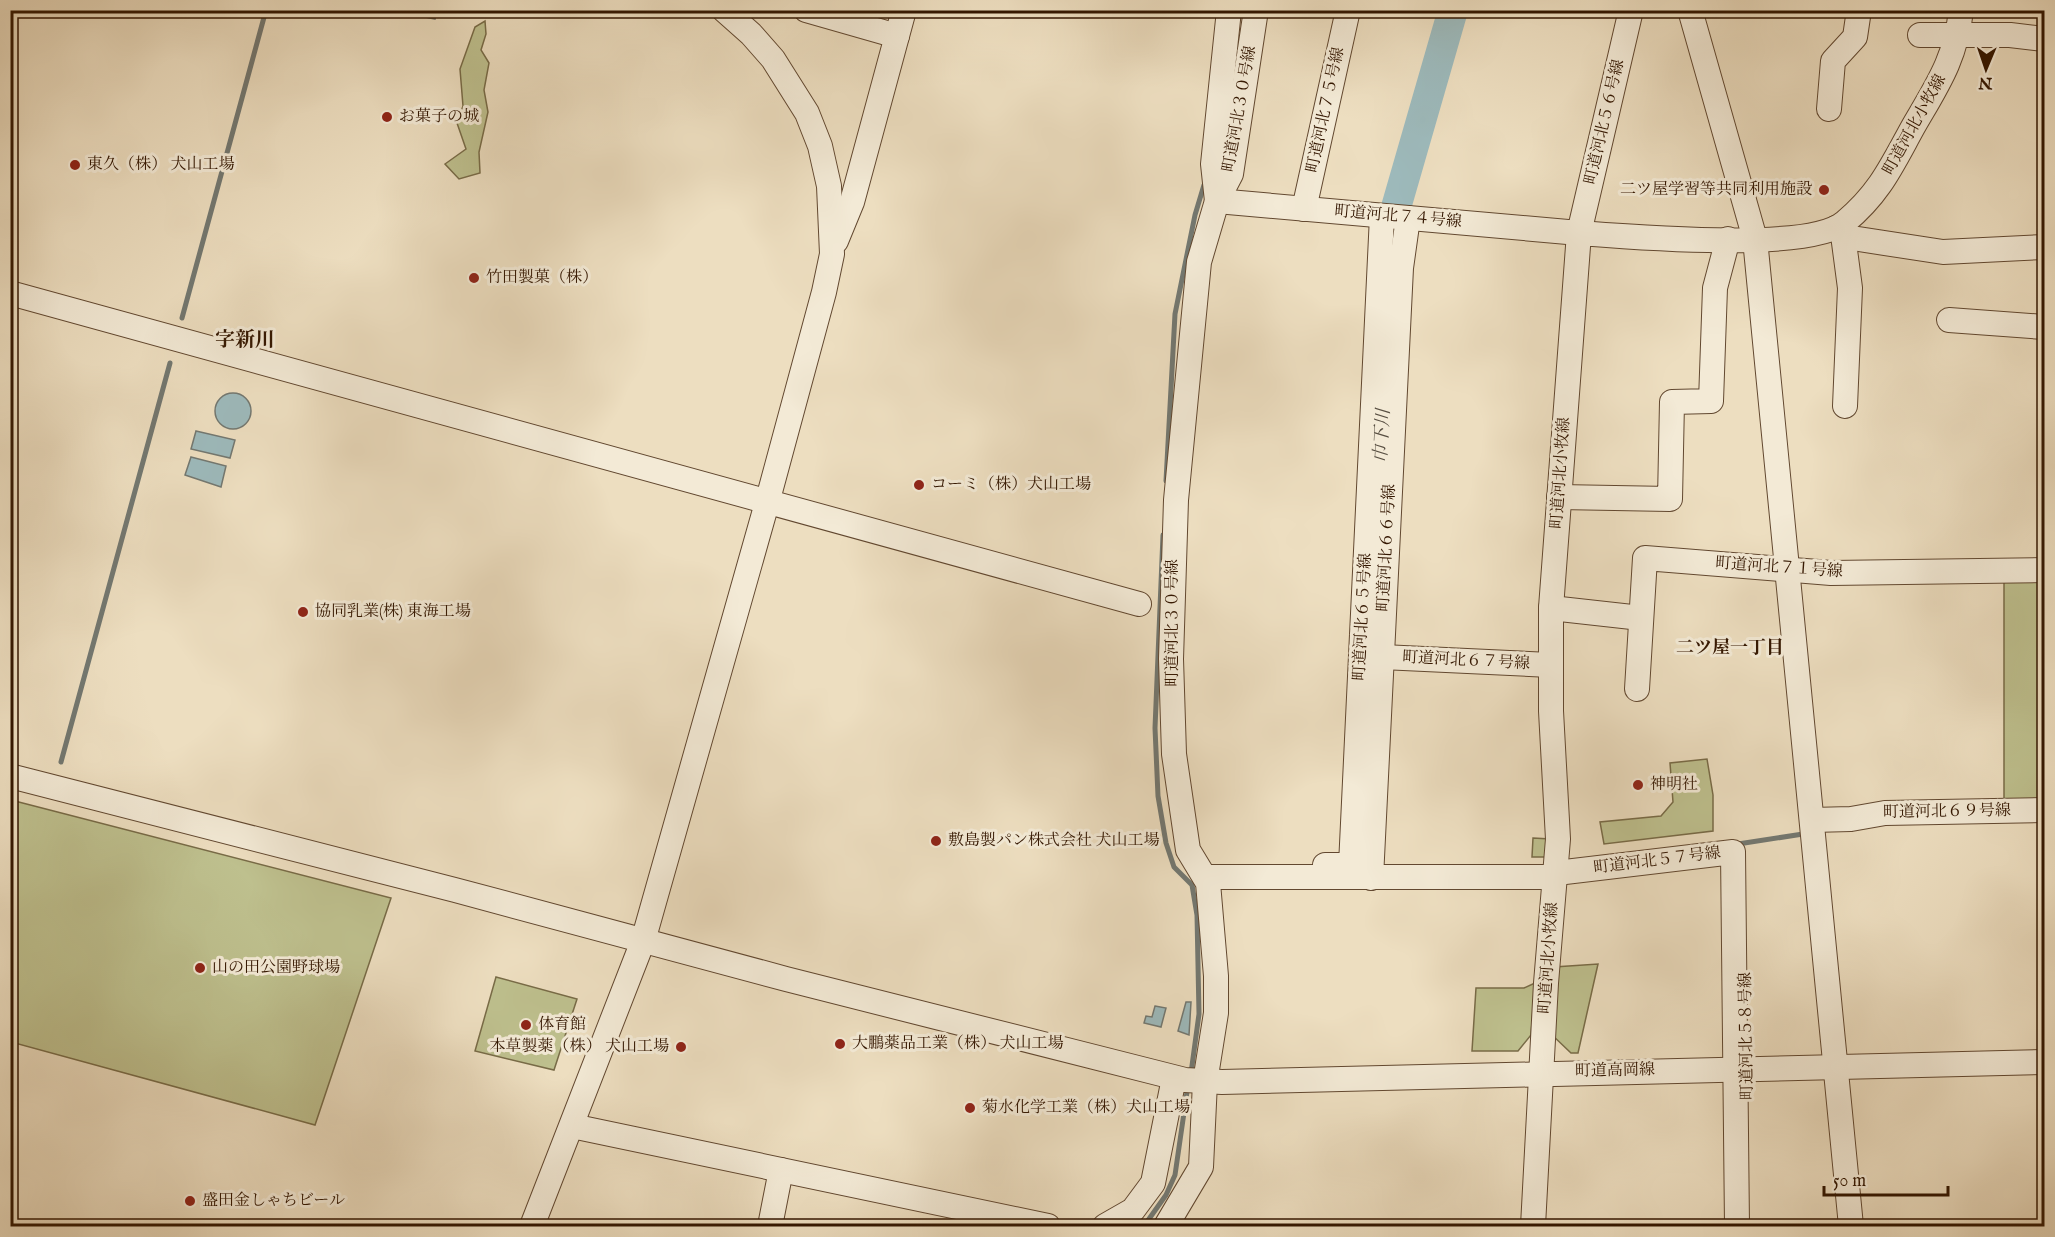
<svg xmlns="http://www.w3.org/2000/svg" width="2055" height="1237" font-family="'IM FELL English','Noto Serif JP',serif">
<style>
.green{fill:#bec08e;stroke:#786b47;stroke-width:1.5}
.water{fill:#9dbabc;stroke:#737871;stroke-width:1.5}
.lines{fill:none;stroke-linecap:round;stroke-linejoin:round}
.stream{stroke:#737871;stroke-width:5}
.river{stroke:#9dbabc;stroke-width:30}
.minor-casing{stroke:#624830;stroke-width:26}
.minor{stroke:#f3ead6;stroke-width:24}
.poi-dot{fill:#8f2418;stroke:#f3ead6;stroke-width:2}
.labels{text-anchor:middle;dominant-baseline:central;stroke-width:6;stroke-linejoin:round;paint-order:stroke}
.street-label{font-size:16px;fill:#331600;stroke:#f3ead6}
.poi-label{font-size:16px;fill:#331600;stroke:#f3ead6;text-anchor:start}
.water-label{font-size:18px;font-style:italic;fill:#584f42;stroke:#f3ead6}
.neighbourhood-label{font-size:18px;font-weight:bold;fill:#331600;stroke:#f3ead6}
.quarter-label{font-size:20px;font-weight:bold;fill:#331600;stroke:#f3ead6}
</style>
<rect width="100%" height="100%" fill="#eddec0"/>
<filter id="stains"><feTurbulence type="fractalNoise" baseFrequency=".00333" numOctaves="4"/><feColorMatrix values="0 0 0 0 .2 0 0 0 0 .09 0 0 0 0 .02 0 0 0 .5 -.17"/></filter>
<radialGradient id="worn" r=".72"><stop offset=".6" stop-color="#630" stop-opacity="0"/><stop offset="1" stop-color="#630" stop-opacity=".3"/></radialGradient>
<g class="green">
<polygon points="485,21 486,34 481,50 489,63 484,90 488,112 479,152 480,173 459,179 445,164 466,149 457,123 463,106 460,69 475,27"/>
<polygon points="2004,577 2044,577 2044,799 2004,800"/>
<polygon points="1707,759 1713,795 1713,831 1604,844 1600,822 1661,816 1673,802 1670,763"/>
<polygon points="11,800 391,898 315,1125 11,1042"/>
<polygon points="1533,838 1550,839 1548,857 1532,857"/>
<polygon points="1598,964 1578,1053 1571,1053 1550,1033 1554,967"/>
<polygon points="496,977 577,999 554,1070 475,1051"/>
<polygon points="1535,983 1531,1035 1518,1051 1472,1051 1476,988 1524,988"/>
</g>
<g class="water">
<polygon points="412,11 437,11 435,19 416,15"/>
<circle cx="233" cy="411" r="18"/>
<polygon points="196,431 235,440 230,458 191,449"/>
<polygon points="191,457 226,466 221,487 185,475"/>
<polygon points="1186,1002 1191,1002 1189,1035 1178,1031"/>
<polygon points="1155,1006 1166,1008 1161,1027 1144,1023 1146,1016 1152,1017"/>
</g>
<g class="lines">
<g class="stream">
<polyline points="182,318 266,10"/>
<polyline points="1166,481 1175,314 1195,215 1204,185"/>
<polyline points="1163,535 1155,728 1158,796 1166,843 1174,867 1192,885 1197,915 1199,1014 1191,1073"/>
<polyline points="61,762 170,363"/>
<polyline points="1738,846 1738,844 1803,834"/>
<polyline points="1144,1226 1166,1195 1175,1175 1188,1085"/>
</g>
<polyline class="river" points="1391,273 1395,211 1453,10"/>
<g class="minor-casing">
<g id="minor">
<polyline points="806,10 897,36"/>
<polyline points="1229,10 1213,164 1217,201 1579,233 1631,10"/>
<polyline points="1690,10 1755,239 1851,1226"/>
<polyline points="1920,35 2010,35 2044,39"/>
<polyline points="1829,109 1833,61 1855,37 1859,10"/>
<polyline points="1304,209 1348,10"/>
<polyline points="1836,228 1852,238 1943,252 2044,247"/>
<polyline points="1843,235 1850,288 1845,406"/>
<polyline points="836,241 852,202 904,10"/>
<polyline points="10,293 1139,604"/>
<polyline points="1949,320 2044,327"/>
<polyline points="1559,497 1670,499 1672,402 1711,401 1715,288 1728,239"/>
<polyline points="1551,608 1641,618"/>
<polyline points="1382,657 1550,665"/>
<polyline points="1637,689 1645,558 1831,573 2044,570"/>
<polyline points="10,776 455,890 786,979 1185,1080 1222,1082 2044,1062"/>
<polyline points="1812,820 1851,819 1885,813 2044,810"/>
<polyline points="1325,865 1351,865 1382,216"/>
<polyline points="1207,877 1546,877 1565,872 1733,852 1737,1226"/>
<polyline points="1371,878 1401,268 1408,218"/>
<polyline points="572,1126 1048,1226"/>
<polyline points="532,1226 643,941 767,503 824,292 832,254 829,186 820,146 807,113 773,59 751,34 724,10"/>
<polyline points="770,1226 781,1170"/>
<polyline points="1105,1226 1133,1210 1153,1183 1174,1078"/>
<polyline points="1166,1226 1201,1167 1205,1082 1216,1013 1216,976 1208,883 1188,850 1174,754 1171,659 1176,500 1199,262 1217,201 1231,174 1256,10"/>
<path d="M1533,1226L1546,983L1558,839L1551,711V608L1579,233C1630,237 1810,252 1845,222C1880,193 1892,165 1913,127C1936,87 1956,59 1961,10"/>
</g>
</g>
<use href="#minor" class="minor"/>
</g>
<g class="poi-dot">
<circle cx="387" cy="117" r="6"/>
<circle cx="75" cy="165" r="6"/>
<circle cx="1824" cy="190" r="6"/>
<circle cx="474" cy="278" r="6"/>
<circle cx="919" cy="485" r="6"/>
<circle cx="303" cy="612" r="6"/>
<circle cx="1638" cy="785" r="6"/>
<circle cx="936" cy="841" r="6"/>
<circle cx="200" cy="968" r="6"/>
<circle cx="526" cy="1025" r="6"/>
<circle cx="840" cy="1044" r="6"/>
<circle cx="681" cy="1047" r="6"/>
<circle cx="970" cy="1108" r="6"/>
<circle cx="190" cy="1201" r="6"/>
</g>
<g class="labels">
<g class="street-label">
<text transform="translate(1240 109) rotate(-80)">町道河北３０号線</text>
<text transform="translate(1326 110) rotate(-78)">町道河北７５号線</text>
<text transform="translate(1605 122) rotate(-77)">町道河北５６号線</text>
<text transform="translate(1915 125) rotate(-61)">町道河北小牧線</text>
<text transform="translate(1398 217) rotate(5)">町道河北７４号線</text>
<text transform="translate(1561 473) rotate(-86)">町道河北小牧線</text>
<text transform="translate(1387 548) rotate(-87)">町道河北６６号線</text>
<text transform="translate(1779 568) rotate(4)">町道河北７１号線</text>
<text transform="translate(1363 617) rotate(-87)">町道河北６５号線</text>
<text transform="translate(1173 623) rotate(-90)">町道河北３０号線</text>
<text transform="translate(1466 661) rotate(3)">町道河北６７号線</text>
<text transform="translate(1947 812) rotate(-1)">町道河北６９号線</text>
<text transform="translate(1657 861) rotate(-7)">町道河北５７号線</text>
<text transform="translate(1549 958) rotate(-86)">町道河北小牧線</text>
<text transform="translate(1747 1036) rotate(-91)">町道河北５８号線</text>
<text transform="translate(1615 1071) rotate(-1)">町道高岡線</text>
</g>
<g class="poi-label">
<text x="399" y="117">お菓子の城</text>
<text x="87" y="165">東久（株） 犬山工場</text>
<text x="1812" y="190" text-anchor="end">二ツ屋学習等共同利用施設</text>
<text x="486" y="278">竹田製菓（株）</text>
<text x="931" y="485">コーミ（株）犬山工場</text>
<text x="315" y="612">協同乳業(株) 東海工場</text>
<text x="1650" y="785">神明社</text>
<text x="948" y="841">敷島製パン株式会社 犬山工場</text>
<text x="212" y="968">山の田公園野球場</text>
<text x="538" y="1025">体育館</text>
<text x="852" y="1044">大鵬薬品工業（株） 犬山工場</text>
<text x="669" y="1047" text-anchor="end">本草製薬（株） 犬山工場</text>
<text x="982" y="1108">菊水化学工業（株）犬山工場</text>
<text x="202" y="1201">盛田金しゃちビール</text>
</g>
<g class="water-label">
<text transform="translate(1383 436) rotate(-87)">巾下川</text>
</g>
<g class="neighbourhood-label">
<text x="1730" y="648">二ツ屋一丁目</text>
</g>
<g class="quarter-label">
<text x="245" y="340">字新川</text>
</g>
</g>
<rect width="2055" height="1237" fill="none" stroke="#eddec0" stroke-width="36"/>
<rect x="12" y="12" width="2031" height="1213" fill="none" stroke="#331600" stroke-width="3"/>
<rect x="18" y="18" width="2019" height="1201" fill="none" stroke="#331600" stroke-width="1.5"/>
<g transform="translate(1986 69) rotate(182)" stroke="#f3ead6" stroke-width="4.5" paint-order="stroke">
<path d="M0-4.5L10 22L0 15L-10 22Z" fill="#331600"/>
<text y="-9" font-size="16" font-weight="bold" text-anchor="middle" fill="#331600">N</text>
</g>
<path d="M1824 1186v9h124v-9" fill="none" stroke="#331600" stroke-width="3"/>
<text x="1833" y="1186" font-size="18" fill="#331600" stroke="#f3ead6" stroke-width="4.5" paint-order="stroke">50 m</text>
<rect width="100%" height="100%" filter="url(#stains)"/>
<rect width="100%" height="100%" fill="url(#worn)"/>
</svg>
